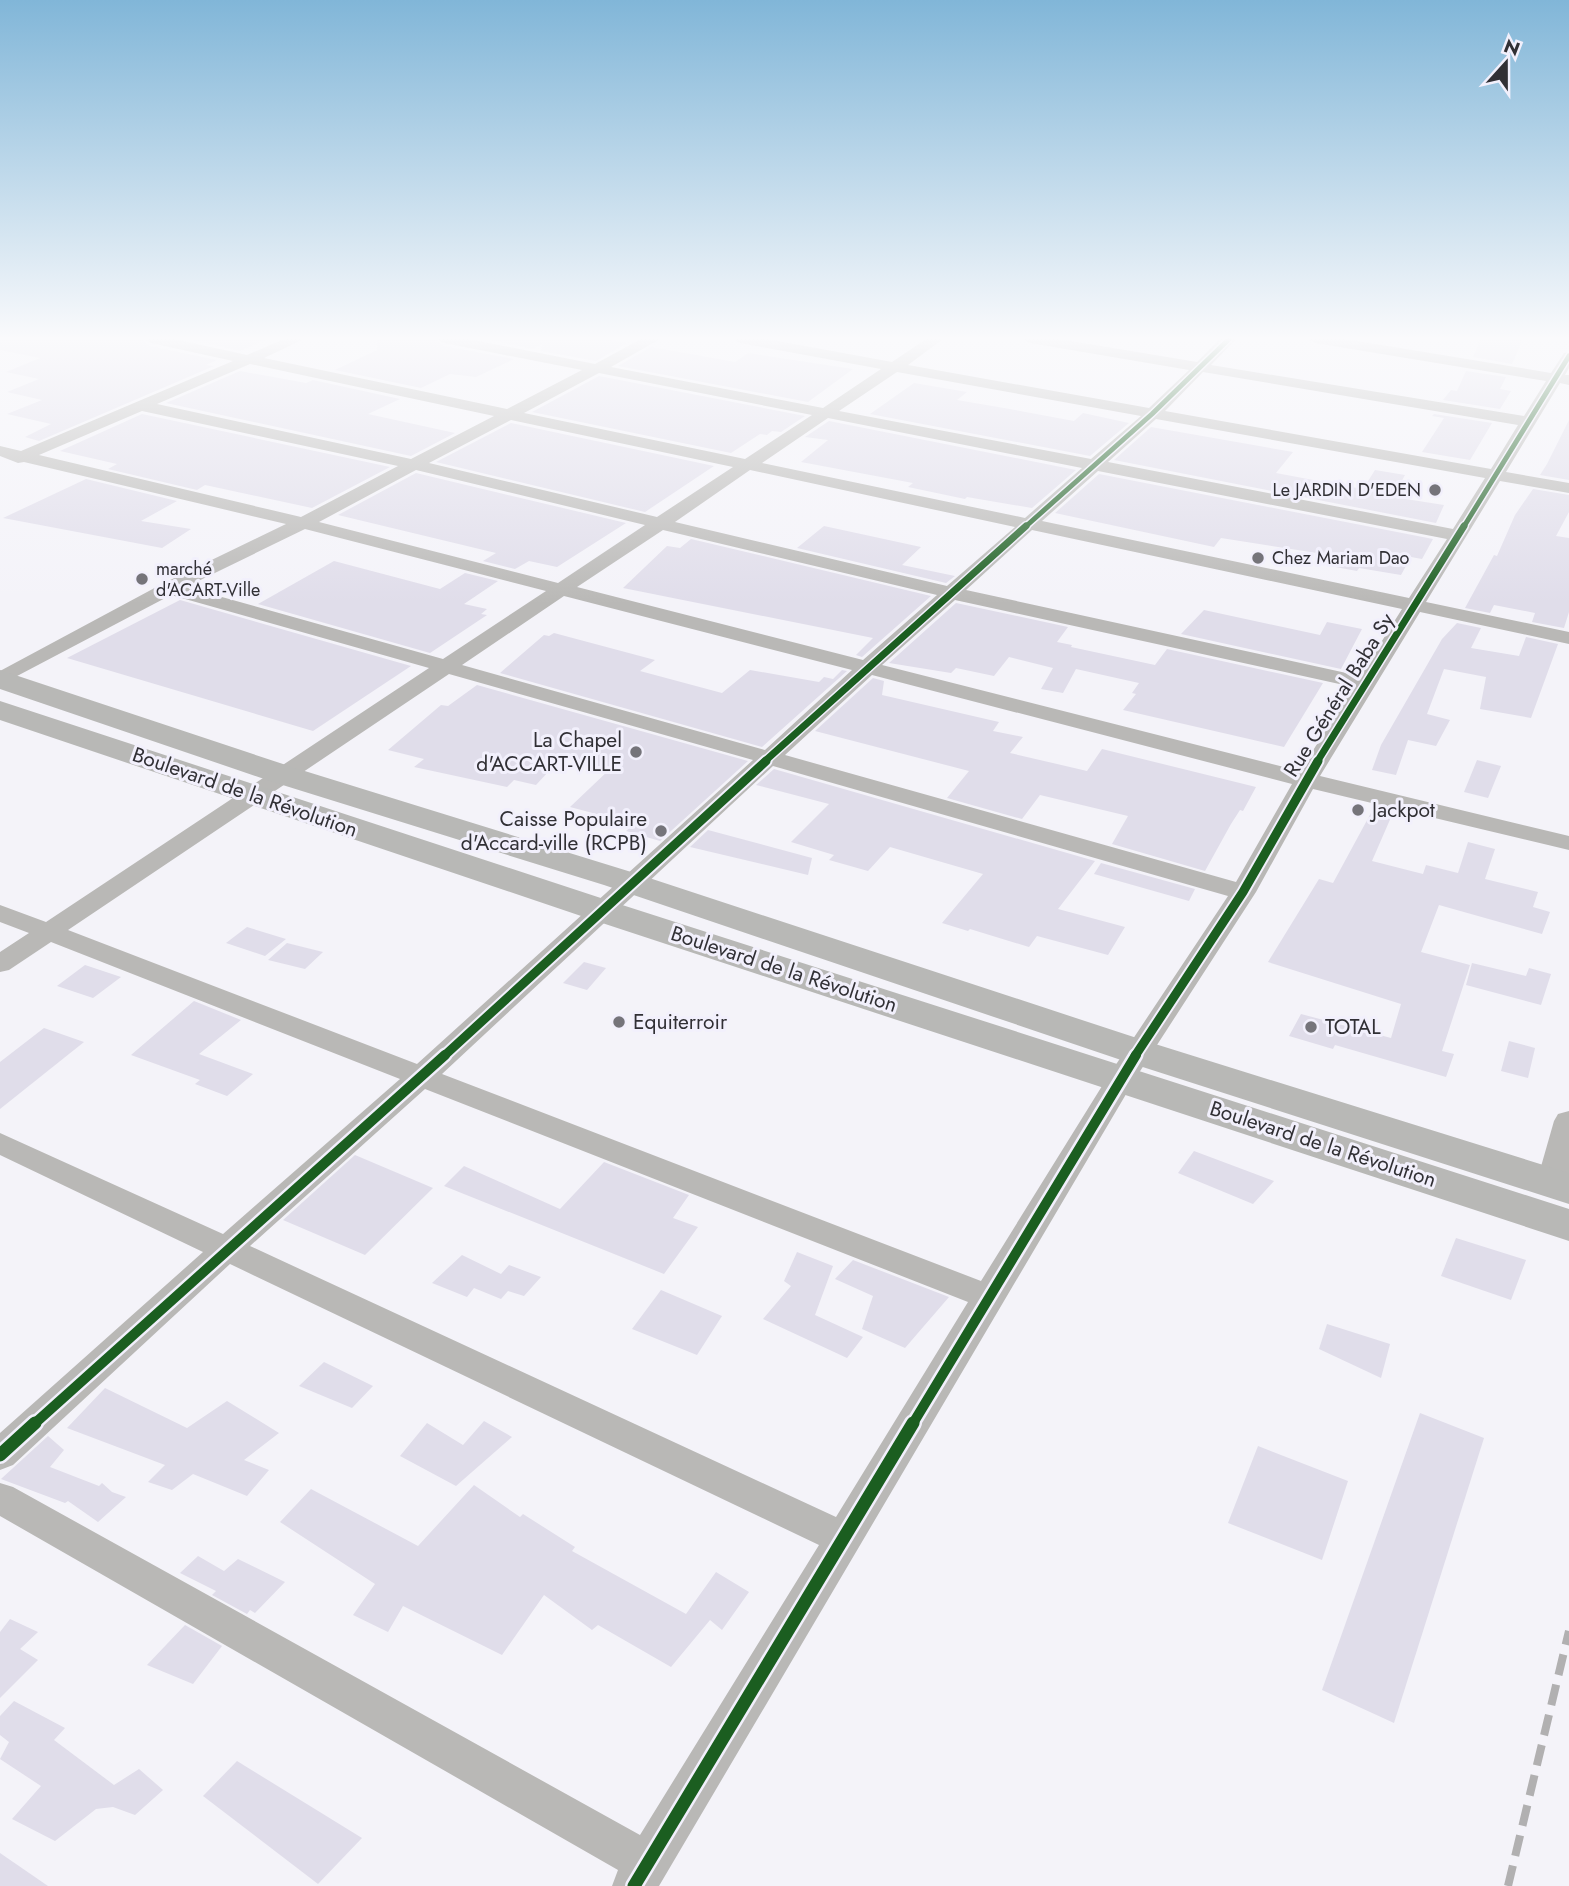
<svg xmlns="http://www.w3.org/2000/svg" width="1569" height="1886" font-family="Jost,sans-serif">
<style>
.building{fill:#e0ddea}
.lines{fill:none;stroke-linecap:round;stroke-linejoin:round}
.minor{fill:#b9b8b6;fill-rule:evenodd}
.secondary{fill:#b8b8b6;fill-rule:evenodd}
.rail{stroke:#b1b0b1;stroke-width:8;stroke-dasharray:21 10;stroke-linecap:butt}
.cycleway-far4-casing{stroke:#f2f0fc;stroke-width:8}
.cycleway-far3-casing{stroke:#f2f0fc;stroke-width:10}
.cycleway-far2-casing{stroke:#f2f0fc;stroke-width:13}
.cycleway-far1-casing{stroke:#f2f0fc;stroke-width:15}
.cycleway-casing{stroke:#f2f0fc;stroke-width:18}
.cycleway-far4{stroke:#1b5e20;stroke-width:5}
.cycleway-far3{stroke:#1b5e20;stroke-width:7}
.cycleway-far2{stroke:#1b5e20;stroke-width:9}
.cycleway-far1{stroke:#1b5e20;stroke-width:10}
.cycleway{stroke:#1b5e20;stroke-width:13}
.poi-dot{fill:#75747a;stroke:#f2f0fc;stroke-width:2.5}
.labels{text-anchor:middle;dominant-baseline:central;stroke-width:6;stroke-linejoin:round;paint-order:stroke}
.far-poi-label{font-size:18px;fill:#313035;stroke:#f2f0fc;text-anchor:start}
.street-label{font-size:21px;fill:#313035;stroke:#f2f0fc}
.poi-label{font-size:21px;fill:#313035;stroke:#f2f0fc;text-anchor:start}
</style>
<rect width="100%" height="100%" fill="#f4f3f9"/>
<g class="building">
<polygon points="0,339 141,339 150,346 217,360 206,365 214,366 39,441 25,437 51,424 7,414 42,400 7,392 39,379 6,372 40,358 0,350"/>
<polygon points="188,339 266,339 266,340 240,351"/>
<polygon points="377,339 434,339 444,346 514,359 476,377 450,374 421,388 335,370 377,350"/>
<polygon points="485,339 605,339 627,343 596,361 541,351 542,344 533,349"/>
<polygon points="1481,339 1523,339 1512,364 1473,357"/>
<polygon points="651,347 735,362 748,353 853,369 808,402 618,366"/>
<polygon points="240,371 306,383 313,380 400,399 368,414 455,433 411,456 166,403"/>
<polygon points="1466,371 1506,377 1500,389 1511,391 1500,409 1443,400 1451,390 1457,391"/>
<polygon points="599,376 805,416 781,432 772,431 767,435 760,434 731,453 532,412"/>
<polygon points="914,383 967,392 957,400 1004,408 1074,421 1083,413 1129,423 1090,456 870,414"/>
<polygon points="142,414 390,467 312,508 205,485 197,490 108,469 117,464 60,451"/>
<polygon points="1434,414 1492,423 1470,460 1422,452 1444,418 1432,416"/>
<polygon points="1569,420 1569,480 1540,475 1547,464"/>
<polygon points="829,421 1076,470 1032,508 967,497 965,499 908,487 913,483 801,462 828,440 805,437"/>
<polygon points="511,423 714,466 645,512 436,462"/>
<polygon points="1151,427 1293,452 1276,473 1340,485 1363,489 1375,470 1405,475 1393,497 1444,505 1436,523 1114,460"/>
<polygon points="416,473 626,523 557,567 529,561 515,569 483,561 496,553 338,515"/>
<polygon points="1099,474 1433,539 1422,559 1411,557 1401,575 1359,568 1357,571 1330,566 1336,556 1221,538 1214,547 1055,513"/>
<polygon points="86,479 177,501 141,521 191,529 162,548 3,518"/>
<polygon points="1533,489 1569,495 1569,512 1556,536 1569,538 1569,612 1564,628 1532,622 1535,613 1494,605 1490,613 1465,608 1494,555 1497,556 1515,515"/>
<polygon points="824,526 921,547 902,565 955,576 946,583 797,548"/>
<polygon points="691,539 931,596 862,657 856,655 873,638 623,588 667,546 680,548"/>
<polygon points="334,561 440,589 465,573 498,581 464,604 487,609 481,614 487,615 430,653 258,604"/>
<polygon points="180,600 411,666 313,731 67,658"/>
<polygon points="956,603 1068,627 1057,642 1072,645 1071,647 1155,665 1167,649 1323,683 1284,747 1123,710 1136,694 1132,693 1139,683 1076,669 1063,693 1041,689 1053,668 1009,657 994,676 956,668 951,673 889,663"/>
<polygon points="1204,610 1320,635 1327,622 1362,629 1341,669 1181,634"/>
<polygon points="1457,623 1481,628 1471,648 1519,656 1526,637 1558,644 1531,718 1480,709 1486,677 1444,669 1427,714 1450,720 1436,746 1408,740 1396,775 1372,770 1381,745 1442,639"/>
<polygon points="554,633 655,660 640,671 722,693 750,670 819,682 824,677 833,679 842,670 847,671 762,747 500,673 544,635 549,636"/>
<polygon points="873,678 884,681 882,695 999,722 993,731 1023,737 1010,753 1087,771 1102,749 1256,787 1243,811 1240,810 1231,824 1205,871 1112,844 1128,816 1040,795 1022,819 947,798 969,771 815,731"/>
<polygon points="477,685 748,761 660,841 626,831 634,824 570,807 610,769 562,757 536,785 514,780 507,787 414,767 424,759 388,750 441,705 448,706"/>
<polygon points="1477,760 1501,766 1488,798 1464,792"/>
<polygon points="774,769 1095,861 1058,909 1125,927 1108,955 1037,936 1029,947 970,929 968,931 942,923 983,874 890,847 868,871 829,860 834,855 791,842 829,804 756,785"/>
<polygon points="1372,811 1392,815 1372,861 1423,874 1426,865 1458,873 1468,842 1495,849 1485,879 1538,892 1533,907 1550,912 1542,934 1439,905 1421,952 1470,965 1442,1051 1454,1054 1446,1077 1335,1045 1333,1049 1289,1036 1301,1014 1391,1038 1401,1004 1268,962 1319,879 1333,883"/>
<polygon points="708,830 812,858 808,875 690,847"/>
<polygon points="1101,863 1195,889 1189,901 1094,874"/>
<polygon points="247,927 286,939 265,956 226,943"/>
<polygon points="287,943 323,952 305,969 268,960"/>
<polygon points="584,962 606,968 587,990 563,983"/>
<polygon points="1472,963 1526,976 1529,968 1551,974 1541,1005 1466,985"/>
<polygon points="85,965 121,977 93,998 57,986"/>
<polygon points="194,1001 241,1020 199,1054 253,1074 227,1096 195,1084 200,1080 131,1055"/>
<polygon points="44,1028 84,1042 0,1109 0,1062"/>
<polygon points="1509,1041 1535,1048 1528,1078 1501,1071"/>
<polygon points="1194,1151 1274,1181 1253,1204 1178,1173"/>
<polygon points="355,1155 433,1188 365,1255 283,1220"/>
<polygon points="604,1162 689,1195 673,1218 698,1227 664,1274 444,1186 464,1166 560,1209"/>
<polygon points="1456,1238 1526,1260 1511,1300 1441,1276"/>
<polygon points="797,1252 833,1266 815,1315 863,1337 847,1358 763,1319 791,1286 784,1281"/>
<polygon points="462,1255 501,1274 509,1265 541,1277 524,1296 508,1291 501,1299 474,1288 467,1297 432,1283"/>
<polygon points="853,1260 949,1297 905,1348 862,1329 873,1296 835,1279"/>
<polygon points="661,1290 722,1316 697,1355 632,1329"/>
<polygon points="1327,1324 1390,1344 1381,1378 1319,1349"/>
<polygon points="324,1362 373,1386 352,1408 299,1386"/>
<polygon points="105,1388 187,1428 227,1401 279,1433 244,1460 269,1470 247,1496 193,1474 172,1490 148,1482 165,1465 67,1428"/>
<polygon points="1420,1413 1484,1438 1394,1723 1322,1690"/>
<polygon points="484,1421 512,1437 456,1486 400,1456 427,1423 463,1445"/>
<polygon points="48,1436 64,1450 50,1467 99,1486 102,1483 112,1492 126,1497 98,1522 68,1501 65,1503 1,1479"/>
<polygon points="1258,1446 1348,1481 1322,1560 1228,1523"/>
<polygon points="474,1485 520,1517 523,1514 575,1547 572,1551 686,1614 716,1572 749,1592 722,1630 710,1620 671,1667 598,1625 592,1630 544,1595 502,1655 403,1606 388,1632 353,1615 375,1584 280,1522 311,1489 418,1546"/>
<polygon points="198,1556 224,1571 238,1559 285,1582 255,1613 250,1610 247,1614 212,1595 216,1591 180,1573"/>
<polygon points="10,1619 38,1632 20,1649 38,1660 0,1698 0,1632"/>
<polygon points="185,1625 222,1646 193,1684 147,1665"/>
<polygon points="14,1701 65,1728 54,1740 114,1785 139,1769 163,1790 135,1815 113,1807 96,1809 55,1841 12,1819 41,1786 0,1759 9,1742 0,1735 0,1716"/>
<polygon points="237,1761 362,1838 318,1884 203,1796"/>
<polygon points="0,1853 48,1886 0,1886"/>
</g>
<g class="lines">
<g class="minor">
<path d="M144,339H174L247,355L284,339H304L264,358L507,409L582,370L444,343L437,339H469L595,364L641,339H660L611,367L823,408L881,369L740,343L733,339H767L892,362L926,339H943L908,365L1149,408L1189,370L1030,343L1023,339H1059L1197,362L1220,339H1236L1211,365L1524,416L1546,381L1315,343L1308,339H1345L1551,373L1564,353L1569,352V368L1565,375H1569V385L1560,383L1506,472L1569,483V493L1500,481L1426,602L1569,632V644L1420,612L1320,776L1569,836V850L1313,789L1256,892L1135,1079L659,1886H612L618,1870L0,1516V1483L13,1487L640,1835L819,1545L230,1264L13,1465L0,1470V1433L203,1252L0,1155V1133L223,1234L400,1079L51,942L9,970L0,972V952L29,933L0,922V905L46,922L429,668L171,595L0,685V671L162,584L286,524L24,462L18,463L0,456V446L21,451L233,361L151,343ZM250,364L494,416L411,459L157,404ZM897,372L1141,416L1091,459L839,411ZM1203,372L1518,425L1491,469L1165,411ZM599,373L812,415L745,459L524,413ZM142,411L398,466L301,517L39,455ZM828,418L1082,468L1025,518L762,463ZM1156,419L1485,478L1453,529L1108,462ZM511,420L733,467L657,517L429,463ZM416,470L645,525L558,583L319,522ZM750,470L1015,527L947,586L675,522ZM1098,471L1447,539L1409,598L1042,521ZM305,529L546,591L443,659L186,587ZM663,530L937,595L863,660L577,587ZM1032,530L1402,609L1360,676L966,590ZM564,596L852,670L765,750L462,665ZM955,600L1353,687L1300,771L882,665ZM449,674L753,760L417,1064L68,930ZM872,675L1292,784L1236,882L785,755ZM773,766L1228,896L1107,1078L981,1281L442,1074ZM425,1089L968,1302L836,1517L250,1246Z"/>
<polygon points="1569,1111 1569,1175 1562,1192 1551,1195 1540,1192 1536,1184 1554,1121 1558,1114"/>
</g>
<g class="secondary">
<polygon points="0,670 295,768 628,871 1152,1043 1569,1173 1569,1204 1124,1061 604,885 273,782 0,689"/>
<polygon points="0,701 616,903 1569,1209 1569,1241 590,919 0,720"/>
</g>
<polyline class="rail" points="1508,1886 1569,1631"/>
<g class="cycleway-far4-casing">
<g id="cycleway-far4">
<polyline points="1024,528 1152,414 1229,339"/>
<polyline points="1463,528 1569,356"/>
</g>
</g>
<g class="cycleway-far3-casing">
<g id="cycleway-far3">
<polyline points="764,762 1026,526"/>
<polyline points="1317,762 1464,526"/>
</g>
</g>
<g class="cycleway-far2-casing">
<g id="cycleway-far2">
<polyline points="444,1056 766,761"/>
<polyline points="1135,1056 1243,892 1318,761"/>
</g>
</g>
<g class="cycleway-far1-casing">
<g id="cycleway-far1">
<polyline points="33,1425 445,1055"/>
<polyline points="912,1425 1136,1055"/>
</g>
</g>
<g class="cycleway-casing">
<g id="cycleway">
<polyline points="0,1455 35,1423"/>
<polyline points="634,1886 913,1423"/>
</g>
</g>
<use href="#cycleway-far4" class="cycleway-far4"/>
<use href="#cycleway-far3" class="cycleway-far3"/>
<use href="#cycleway-far2" class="cycleway-far2"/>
<use href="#cycleway-far1" class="cycleway-far1"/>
<use href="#cycleway" class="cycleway"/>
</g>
<linearGradient id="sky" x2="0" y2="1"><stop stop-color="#81b6d8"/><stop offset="0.56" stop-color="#fafafc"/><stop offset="1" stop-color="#fafafc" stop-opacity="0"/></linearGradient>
<rect width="1569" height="604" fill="url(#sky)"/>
<g class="poi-dot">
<circle cx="1435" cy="490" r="7"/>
<circle cx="1258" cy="558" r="7"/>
<circle cx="142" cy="579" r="7"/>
<circle cx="636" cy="752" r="7"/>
<circle cx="1358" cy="810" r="7"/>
<circle cx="661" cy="831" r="7"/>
<circle cx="619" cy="1022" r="7"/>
<circle cx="1311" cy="1027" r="7"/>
</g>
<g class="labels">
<g class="far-poi-label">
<text x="1421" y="490" text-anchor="end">Le JARDIN D'EDEN</text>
<text x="1272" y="558">Chez Mariam Dao</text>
<text x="156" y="569">marché<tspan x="156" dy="21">d'ACART-Ville</tspan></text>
</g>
<g class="street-label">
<text transform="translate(1339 695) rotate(-58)">Rue Général Baba Sy</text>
<text transform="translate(245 792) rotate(19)">Boulevard de la Révolution</text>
<text transform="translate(784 969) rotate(18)">Boulevard de la Révolution</text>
<text transform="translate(1323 1144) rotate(18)">Boulevard de la Révolution</text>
</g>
<g class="poi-label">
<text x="622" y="740" text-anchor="end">La Chapel<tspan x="622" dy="24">d'ACCART-VILLE</tspan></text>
<text x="1372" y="810">Jackpot</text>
<text x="647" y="819" text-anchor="end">Caisse Populaire<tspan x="647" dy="24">d'Accard-ville (RCPB)</tspan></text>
<text x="633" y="1022">Equiterroir</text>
<text x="1325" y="1027">TOTAL</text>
</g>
</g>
<g transform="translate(1506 63) rotate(21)" stroke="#f2f0fc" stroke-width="5" paint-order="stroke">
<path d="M0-5L12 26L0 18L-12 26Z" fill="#313035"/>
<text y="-10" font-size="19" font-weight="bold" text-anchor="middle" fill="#313035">N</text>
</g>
</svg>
